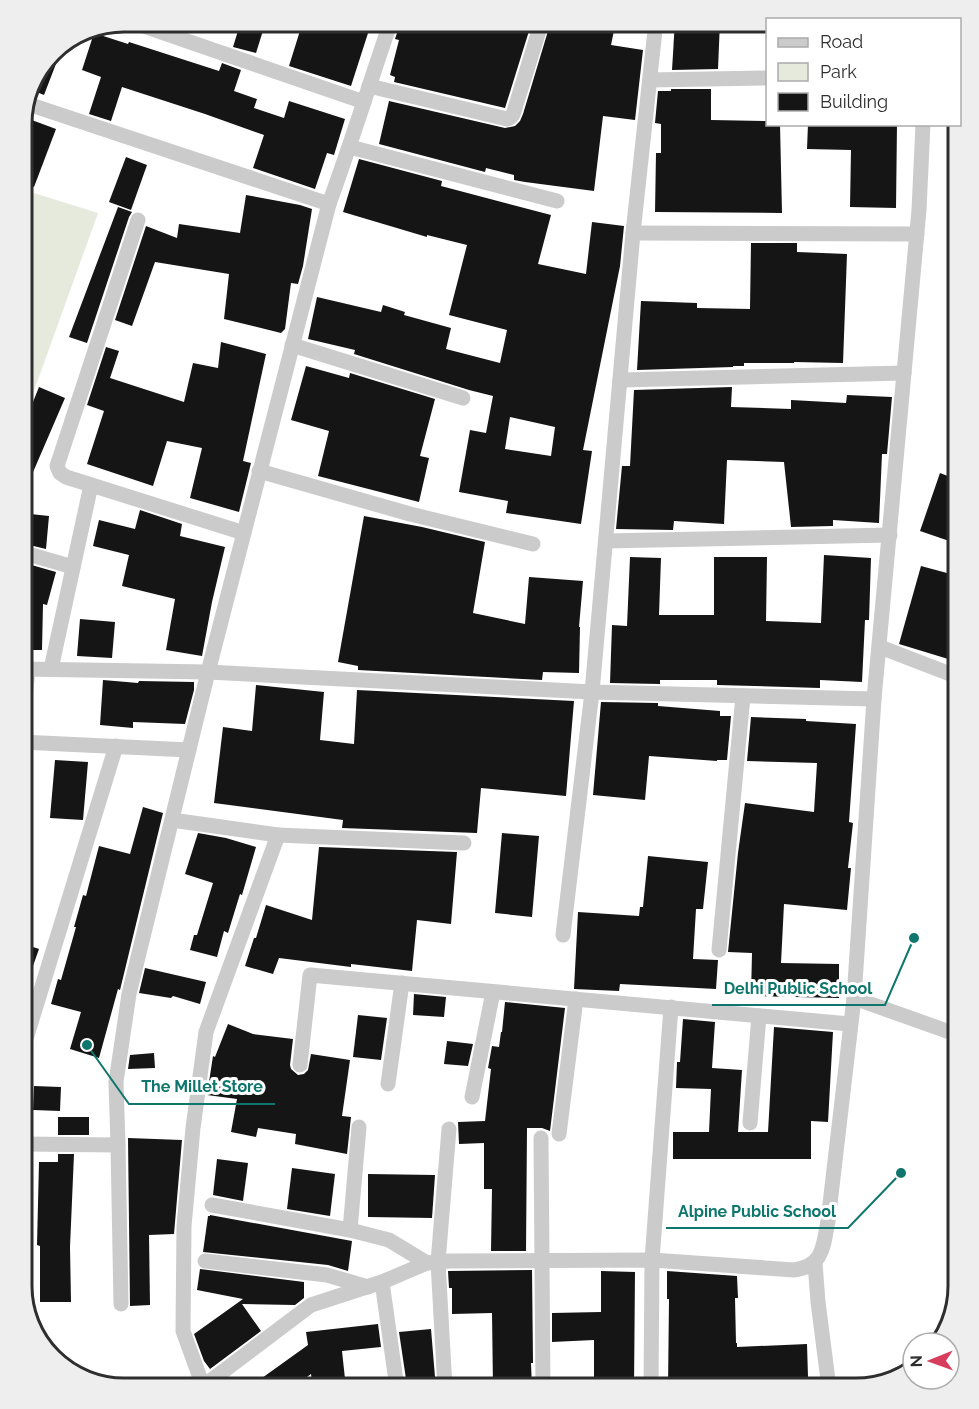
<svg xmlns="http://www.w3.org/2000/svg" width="979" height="1409" font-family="Raleway,sans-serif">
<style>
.green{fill:#e6eadd}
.building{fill:#151515;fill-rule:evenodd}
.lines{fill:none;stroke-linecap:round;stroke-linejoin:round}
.street{stroke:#cbcbcb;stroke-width:15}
.rim{fill:none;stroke:#2e2e2e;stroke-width:3}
.leader{fill:none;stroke:#0f766e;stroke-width:2}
.callout-dot{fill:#0f766e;stroke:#fff;stroke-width:2}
.callout-label{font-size:16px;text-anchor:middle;font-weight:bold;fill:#0f766e;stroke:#fff;stroke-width:6;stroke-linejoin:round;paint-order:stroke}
</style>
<rect width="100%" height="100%" fill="#fff"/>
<polygon class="green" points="21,189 98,213 21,427"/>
<g class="building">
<polygon points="241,21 266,21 256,53 233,47"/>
<polygon points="303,21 381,21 377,33 369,30 351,86 289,66"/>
<polygon points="401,21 489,21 529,31 505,108 394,82 395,77 390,75 399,40 395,39"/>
<polygon points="551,21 616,21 611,45 643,50 635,120 603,116 594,191 525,182 514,180 514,175 486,168 485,172 379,144 389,101 505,128 515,126 520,121 523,114"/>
<polygon points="675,21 720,21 718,69 672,70"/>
<polygon points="94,33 128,44 129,42 219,71 222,63 241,70 234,91 257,99 254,108 284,118 289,101 345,119 334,155 327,153 315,189 253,168 264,135 205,114 122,87 111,121 89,114 101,77 82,70"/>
<polygon points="64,43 44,95 29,89 32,78 56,47"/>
<polygon points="671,89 711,89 711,120 768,121 768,124 780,124 782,213 655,212 656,153 661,153 661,124 655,123 658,91 671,91"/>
<polygon points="21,116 56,129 34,187 21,182"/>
<polygon points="808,124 897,124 896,208 850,207 851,150 807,149"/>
<polygon points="126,157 147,165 131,210 109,202"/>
<path d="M359,159L442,181L441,186L551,215L538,264L586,274L592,222L624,226L620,266L583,450L592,451L581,524L506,513L508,501L459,492L470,430L486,433L493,396L469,390L354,354L355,350L308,339L317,297L381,312L383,305L405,312L404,315L451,328L446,349L500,363L507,330L449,315L467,245L427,235V237L343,212ZM510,417L555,427L551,456L505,449Z"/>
<polygon points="246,195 300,205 312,209 303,266 298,284 291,283 285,329 281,333 224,319 229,274 155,262 132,326 115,320 146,226 177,238 179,224 240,233"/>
<polygon points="118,207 132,212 129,217 87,343 69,337"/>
<polygon points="751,243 797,243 797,252 847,254 843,363 794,362 794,363 744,363 744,366 733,366 733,367 637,370 641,301 697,303 697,308 750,309"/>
<polygon points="221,342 266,354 243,461 251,463 239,512 190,498 202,448 167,441 153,486 87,464 104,411 87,405 106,347 119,351 110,378 184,402 193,363 218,368"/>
<polygon points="306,366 349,378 350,373 435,399 420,456 429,458 419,502 318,476 329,431 291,420"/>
<polygon points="39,387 65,398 21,500 21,437 33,409 31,407"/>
<polygon points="732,387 731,407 791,409 791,400 846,403 847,395 892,397 887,454 882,454 879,523 833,520 833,526 791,527 784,462 727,460 724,524 674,521 673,530 616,529 622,466 630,466 634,390"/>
<polygon points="940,473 958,480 958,544 920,531"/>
<polygon points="140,510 182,524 180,536 225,547 212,602 202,656 166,650 175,599 122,586 129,555 93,546 99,520 135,529"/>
<polygon points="21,513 49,516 46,549 21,543"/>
<polygon points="364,516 422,527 485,542 473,613 525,624 529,577 583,581 579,627 580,627 579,673 543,672 542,680 358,670 358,666 338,662"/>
<polygon points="824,555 871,558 869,620 865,620 862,682 820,680 820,688 717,685 717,680 660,680 660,684 610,683 612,625 627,626 630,557 661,558 659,615 714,615 714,557 767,557 766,621 821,623"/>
<polygon points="21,562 56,572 47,605 43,604 42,650 21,650"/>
<polygon points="921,566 958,576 958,662 899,644"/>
<polygon points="80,619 115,622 112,658 77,656"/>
<polygon points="103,680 138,683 139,681 194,682 194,690 185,724 133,722 133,728 100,725"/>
<polygon points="256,685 324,692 320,740 354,744 357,690 574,701 566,796 481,788 477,833 342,828 343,820 214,803 223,727 252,731"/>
<polygon points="601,702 658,703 658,706 720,711 720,716 731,716 727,760 717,760 717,761 649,756 645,800 593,795"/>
<polygon points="751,717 806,719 806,721 856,724 849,822 853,823 848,868 851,868 847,910 784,904 781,963 839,964 839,998 751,996 752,953 728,952 738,853 745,803 814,812 817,763 747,761"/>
<polygon points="55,760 88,762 83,820 50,818"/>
<polygon points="143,807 163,813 120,990 118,989 99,1058 70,1049 81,1012 51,1004 58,979 61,980 76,927 74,927 83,895 86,896 99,846 130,854"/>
<polygon points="198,833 226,838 256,847 242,895 240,894 228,933 224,931 217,957 190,950 194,935 197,935 213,883 185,874"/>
<polygon points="502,833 539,836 532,917 495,913"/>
<polygon points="319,847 457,852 451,924 417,920 412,971 351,964 351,967 279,958 273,974 245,966 254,938 256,938 266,905 312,920"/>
<polygon points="648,856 708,862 703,909 696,909 693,959 718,960 716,989 620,984 619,991 574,989 578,912 639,916 640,907 643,907"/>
<polygon points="21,943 39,949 23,994 21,994"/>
<polygon points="145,968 206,982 200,1004 173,996 171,998 139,993"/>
<polygon points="414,994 446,997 444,1017 413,1015"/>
<polygon points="505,1002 565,1008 550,1131 542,1128 527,1128 526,1251 491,1251 492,1189 484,1189 484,1143 459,1144 458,1122 485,1121 491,1069 488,1068 492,1046 499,1047 501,1032 502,1032"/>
<polygon points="358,1015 387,1018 381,1060 353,1057"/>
<polygon points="683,1019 715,1022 712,1068 742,1070 738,1132 768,1132 774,1027 833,1032 828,1122 811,1121 811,1159 673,1159 673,1132 709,1132 711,1089 676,1088 677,1062 680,1062"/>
<polygon points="228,1024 253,1034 293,1039 290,1065 291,1069 298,1075 304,1074 308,1070 311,1054 350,1060 342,1116 351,1117 347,1154 295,1144 296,1134 258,1128 256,1137 231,1132 237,1099 207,1095 213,1056 215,1057"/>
<polygon points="447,1041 473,1044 468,1066 444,1064"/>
<polygon points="154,1053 155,1068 128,1069 130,1055"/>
<polygon points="34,1086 61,1087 60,1111 33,1110"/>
<rect x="58" y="1117" width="31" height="18"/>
<polygon points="128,1138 182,1140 174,1234 149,1235 150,1305 130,1306"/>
<polygon points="58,1154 74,1154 70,1247 71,1302 40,1302 40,1246 37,1245 39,1162 58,1162"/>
<polygon points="217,1159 248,1163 243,1201 213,1195"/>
<polygon points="292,1168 335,1174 330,1216 287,1209"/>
<polygon points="368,1174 435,1175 432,1218 368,1217"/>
<polygon points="210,1215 352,1241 348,1271 328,1265 203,1252 208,1216 210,1216"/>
<polygon points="200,1269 304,1282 304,1298 295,1305 242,1304 261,1331 210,1369 204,1361 194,1334 243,1299 197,1290"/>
<polygon points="532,1270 533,1363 531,1363 532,1388 493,1388 492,1313 452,1314 452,1288 449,1288 448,1271"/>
<polygon points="601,1271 635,1272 634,1388 594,1388 594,1340 552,1342 552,1313 601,1312"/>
<polygon points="667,1271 737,1276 738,1298 735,1298 736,1343 737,1343 737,1347 807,1344 808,1377 738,1380 738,1388 668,1388 669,1299 667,1299"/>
<polygon points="378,1324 381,1347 342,1351 346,1388 313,1388 311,1374 292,1388 248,1388 308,1345 306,1332"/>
<polygon points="431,1329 435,1377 406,1379 399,1332"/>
</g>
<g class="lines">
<g class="street">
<polyline points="129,21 364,102"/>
<polyline points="650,80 768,78"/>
<path d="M369,86L507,119C514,117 514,111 516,105L542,21"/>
<polyline points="25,103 329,204"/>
<polyline points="350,147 557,201"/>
<polyline points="138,220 57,466 60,473 66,477 244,533"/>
<polyline points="633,233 917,234"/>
<polyline points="292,345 463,398"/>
<polyline points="620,380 904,373"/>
<polyline points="259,471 410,514 533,544"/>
<polyline points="606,541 890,535"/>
<polyline points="21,552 73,567"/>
<polyline points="880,647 958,677"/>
<polyline points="21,669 208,672 592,692 874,699"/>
<polyline points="51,669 91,485"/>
<polyline points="21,739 28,669"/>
<polyline points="21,742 189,750"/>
<polyline points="172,820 278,835"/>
<polyline points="563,935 592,692 633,233 656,21"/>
<polyline points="719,950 743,696"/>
<polyline points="854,998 958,1035"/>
<polyline points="300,1065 310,975 850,1024"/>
<polyline points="388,1084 402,983"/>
<polyline points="472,1097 493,992"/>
<polyline points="750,1123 759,1016"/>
<polyline points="559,1134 576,999"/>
<polyline points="541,1138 543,1388"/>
<path d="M21,1144L118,1145L116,1082L129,994L208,672L329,204C351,144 370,82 391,21"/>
<polyline points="118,1145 121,1304"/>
<polyline points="212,1205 350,1230 389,1240 427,1263"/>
<polyline points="350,1230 359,1127"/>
<polyline points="21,1241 25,1042 116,746"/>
<polyline points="205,1261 327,1275 368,1287"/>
<polyline points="815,1263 818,1302 829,1388"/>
<polyline points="382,1282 397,1388"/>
<polyline points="203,1386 183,1331 184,1226 193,1128 206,1032 278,835 464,843"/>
<path d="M201,1388L311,1305L382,1282L427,1263L449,1261L652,1260L794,1270C824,1266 823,1246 828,1221L854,998L874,699L919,210L923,124"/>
<polyline points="445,1388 438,1262 449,1129"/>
<polyline points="651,1388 652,1260 671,1007"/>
</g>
</g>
<path d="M0 0H979V1409H0ZM124 32H856A92 92 0 0 1 948 124V1286A92 92 0 0 1 856 1378H124A92 92 0 0 1 32 1286V124A92 92 0 0 1 124 32Z" fill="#eee" fill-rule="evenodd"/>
<path class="rim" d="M124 32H856A92 92 0 0 1 948 124V1286A92 92 0 0 1 856 1378H124A92 92 0 0 1 32 1286V124A92 92 0 0 1 124 32Z"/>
<path class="leader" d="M914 938L885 1005H712M87 1045L129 1104H275M901 1173L848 1228H666"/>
<g class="callout-dot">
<circle cx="914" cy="938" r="6"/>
<circle cx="87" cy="1045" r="6"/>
<circle cx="901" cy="1173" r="6"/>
</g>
<g class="callout-label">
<text x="798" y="994">Delhi Public School</text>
<text x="202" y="1092">The Millet Store</text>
<text x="757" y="1217">Alpine Public School</text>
</g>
<rect x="766" y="18" width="195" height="108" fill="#ffffff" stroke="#ababab" stroke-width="1.5"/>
<rect x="778" y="38" width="30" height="9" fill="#cbcbcb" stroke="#ababab" stroke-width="1.5"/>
<text x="820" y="48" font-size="18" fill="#2e2e2e">Road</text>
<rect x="778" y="63" width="30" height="18" fill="#e6eadd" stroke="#ababab" stroke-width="1.5"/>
<text x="820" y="78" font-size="18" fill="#2e2e2e">Park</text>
<rect x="778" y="93" width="30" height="18" fill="#151515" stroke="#ababab" stroke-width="1.5"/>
<text x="820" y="108" font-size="18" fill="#2e2e2e">Building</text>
<g transform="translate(931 1361) rotate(269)"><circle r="28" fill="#ffffff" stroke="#ababab" stroke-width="1.5"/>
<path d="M0-4.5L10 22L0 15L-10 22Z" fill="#d73d5d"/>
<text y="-9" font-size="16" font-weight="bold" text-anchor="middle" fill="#2e2e2e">N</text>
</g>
</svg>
